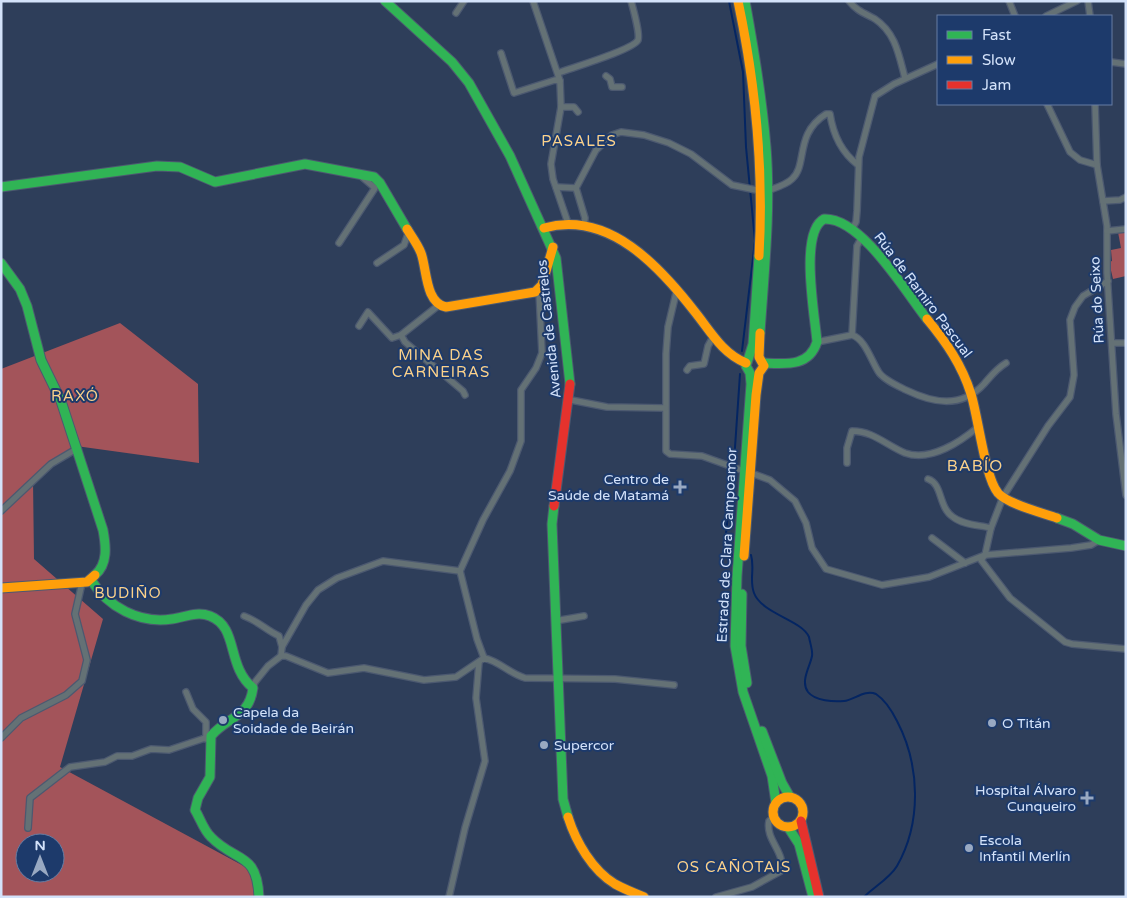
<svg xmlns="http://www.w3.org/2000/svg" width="1127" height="898" font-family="'Varela Round',sans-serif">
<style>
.forest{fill:#a3545a;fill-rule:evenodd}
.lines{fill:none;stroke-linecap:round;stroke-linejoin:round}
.stream{stroke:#042562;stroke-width:2}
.street-casing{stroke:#4c5970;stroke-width:8}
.fast-casing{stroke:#4c5970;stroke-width:11}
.slow-casing{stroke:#4c5970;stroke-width:11}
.jam-casing{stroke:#4c5970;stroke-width:11}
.street{stroke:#647175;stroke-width:5.5}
.fast{stroke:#30b455;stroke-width:9}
.slow{stroke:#ff9f0a;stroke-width:9}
.jam{stroke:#e5322d;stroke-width:9}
.poi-dot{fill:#99a9c2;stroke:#1d3a6b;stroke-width:2}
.labels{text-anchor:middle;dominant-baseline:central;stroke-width:4;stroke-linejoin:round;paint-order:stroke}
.street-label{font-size:14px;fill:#d3e2fa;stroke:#1d3a6b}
.poi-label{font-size:14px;fill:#d3e2fa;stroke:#1d3a6b;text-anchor:start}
.neighbourhood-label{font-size:15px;letter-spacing:1px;fill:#fbd18a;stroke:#1d3a6b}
.quarter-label{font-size:16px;letter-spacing:1px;fill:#fbd18a;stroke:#1d3a6b}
</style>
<rect width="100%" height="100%" fill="#2e3e5a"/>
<g class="forest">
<polygon points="1126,230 1126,276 1113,279 1109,262 1112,261 1111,250 1121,248 1118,232"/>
<path d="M120,323L198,384L199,463L76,446L33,480L34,559L103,619L60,767L253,871L255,897H1V369ZM25,843H55V873H25Z"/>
</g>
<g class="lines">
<g class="stream">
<polyline points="729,1 743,72 746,147 755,241 742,351"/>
<path d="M751,555C755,568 749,580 754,593C762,614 802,620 809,637C810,643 813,651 812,656C810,667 800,681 808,692C815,701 834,702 844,701C854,700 865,689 876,694C885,700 892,711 897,721C920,765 922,822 897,866C890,878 874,887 864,897"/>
<polyline points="733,556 729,551 726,533 734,462 740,374"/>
</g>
<g class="street-casing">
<g id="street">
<polyline points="533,1 560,81 561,107 551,164 553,179 568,223"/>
<path d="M849,1C857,11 864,13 875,19C896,33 899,56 905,78"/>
<polyline points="1009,1 1015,16"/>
<polyline points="1088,1 1090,16"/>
<polyline points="456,13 464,1"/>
<polyline points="1046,16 1077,1"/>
<polyline points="501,53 514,93 555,80 560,81"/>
<polyline points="1111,62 1126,64"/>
<path d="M558,73C571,68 633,50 638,40C640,34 633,8 631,1"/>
<polyline points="606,76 610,79 612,87 622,87"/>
<polyline points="1047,104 1070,152 1080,160 1097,165"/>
<polyline points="1095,104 1097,165 1107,226 1107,273 1116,414 1126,495"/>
<polyline points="561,107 574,107 578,112"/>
<polyline points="556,187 576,188"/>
<path d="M767,191C775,188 786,185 792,179C808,165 794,134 826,114H830C833,134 841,152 858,165"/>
<polyline points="1103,201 1120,200 1126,197"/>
<polyline points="584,226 585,218 576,188 596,150 612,135 621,132 644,135 669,143 691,154 732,185 761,191"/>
<polyline points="852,229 856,222 857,211 859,157 875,96 894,84 938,64"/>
<polyline points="1107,231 1126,229"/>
<polyline points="339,243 375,188 362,177 362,174"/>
<polyline points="377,263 404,245 409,231"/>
<polyline points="1108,281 1083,296 1075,307 1070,320 1074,375 1070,397 1048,426 1003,497 991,528 985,555 981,560 1010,598 1065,642 1072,644 1126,649"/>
<polyline points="677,289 668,327 666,354 666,451 670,454 702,456 744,471"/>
<polyline points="359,326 368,312 392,338 401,335 439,305"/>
<polyline points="401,335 405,342 463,391 465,395"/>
<path d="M852,335C865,339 871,360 878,371C882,379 898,386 906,390C933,403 961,409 984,384C991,376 996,369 1006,363"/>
<polyline points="817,342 852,335 857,246 862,237"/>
<polyline points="1112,343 1126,343"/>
<polyline points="687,370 690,366 704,364 708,346 713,337"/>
<polyline points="571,400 607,407 665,408"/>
<path d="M847,463V448L852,431C873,431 886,445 905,453C930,462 960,442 978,427"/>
<polyline points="751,473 770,480 795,501 806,523 812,548 826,569 882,585 929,577 985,555 1071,548 1091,545 1099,540"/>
<path d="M928,479C943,484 938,507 953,517C963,525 979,525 991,528"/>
<polyline points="1,511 51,464 78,448"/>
<polyline points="932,538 965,563"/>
<path d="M244,616C258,621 266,630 279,636L282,647"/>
<polyline points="555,621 584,616"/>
<polyline points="281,656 282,647 306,605 318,590 337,578 383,561 460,571"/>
<polyline points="484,658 477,639 460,571 483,520 510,471 521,441 521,390 536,368 542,353 539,290"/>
<path d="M253,688L255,682L268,666L281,656H286L328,673L364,668L424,680L456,677L484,658C499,661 510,674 525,678L615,679L674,685"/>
<polyline points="186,692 193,709 206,722 206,739"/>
<polyline points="1,738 21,718 66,695 82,681 87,660 75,614 82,583"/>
<polyline points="28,828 30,798 70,767 105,762 117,756 132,756 151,749 169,750 211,736"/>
<polyline points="449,897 465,828 485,761 476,698 479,662"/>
<path d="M716,897L752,887L781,871C786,852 765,840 769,821L774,817"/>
</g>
</g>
<g class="fast-casing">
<g id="fast">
<polyline points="385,1 452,62 469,83 510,156 556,258 570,384"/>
<path d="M745,1C754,50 762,98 766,147C771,209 764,272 760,333"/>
<polyline points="1,187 157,166 180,167 215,182 305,164 374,177 380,183 407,229"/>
<polyline points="759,256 753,344 746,366 750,373 751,384 737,576 735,646 743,692 772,776 776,803"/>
<path d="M1,263L20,289L27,306L41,360L61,401L103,530C106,546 108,564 95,575"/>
<path d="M764,363C786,364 809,367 817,342C815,316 799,232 824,219C861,217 905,291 927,319"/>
<polyline points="554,506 552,524 563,799 568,817"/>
<polyline points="1057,518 1073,524 1099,540 1126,546"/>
<path d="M91,580C108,607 139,624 172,619C185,617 197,611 210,616C239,627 226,666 253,688C249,718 228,716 211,736L210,777L198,798L195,810C200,818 204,831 211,837C236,863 257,851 259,897"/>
<polyline points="742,594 741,646 747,683"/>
<polyline points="762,731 782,783 790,797"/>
<polyline points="788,827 799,844 813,897"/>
</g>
</g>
<g class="slow-casing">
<g id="slow">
<path d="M738,1C756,86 764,169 759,256"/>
<path d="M544,228C609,210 660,267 695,312C711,332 722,353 746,363"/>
<path d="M407,229C412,237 418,245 421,253C427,269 425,303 446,307L535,292L542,285L553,247"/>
<path d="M927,319C946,342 962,365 971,394C978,416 985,478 998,493C1007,504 1043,513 1057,518"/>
<polyline points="744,556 756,395 759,373 764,366 759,357 760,333"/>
<polyline points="1,588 87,582 95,575"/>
<circle cx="788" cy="812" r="15"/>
<path d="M568,817C576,842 592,870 615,884C624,889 634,893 644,897"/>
</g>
</g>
<g class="jam-casing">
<g id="jam">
<polyline points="554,506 570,384"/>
<polyline points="801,821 819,897"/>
</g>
</g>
<use href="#street" class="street"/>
<use href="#fast" class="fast"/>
<use href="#slow" class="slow"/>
<use href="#jam" class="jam"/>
</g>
<g class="poi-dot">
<path d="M677.5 479.5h5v5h5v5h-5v5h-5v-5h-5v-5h5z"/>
<circle cx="223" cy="720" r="5"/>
<circle cx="992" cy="723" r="5"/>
<circle cx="544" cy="745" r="5"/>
<path d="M1084.5 790.5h5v5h5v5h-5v5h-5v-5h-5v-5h5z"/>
<circle cx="969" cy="848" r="5"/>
</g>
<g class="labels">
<g class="street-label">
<text transform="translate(923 295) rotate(53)">Rúa de Ramiro Pascual</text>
<text transform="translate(1097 300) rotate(-93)">Rúa do Seixo</text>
<text transform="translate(549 329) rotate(-96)">Avenida de Castrelos</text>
<text transform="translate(727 545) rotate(-87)">Estrada de Clara Campoamor</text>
</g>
<g class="poi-label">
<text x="669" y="479" text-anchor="end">Centro de<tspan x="669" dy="16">Saúde de Matamá</tspan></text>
<text x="233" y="712">Capela da<tspan x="233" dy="16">Soidade de Beirán</tspan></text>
<text x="1002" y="723">O Titán</text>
<text x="554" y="745">Supercor</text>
<text x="1076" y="790" text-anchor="end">Hospital Álvaro<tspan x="1076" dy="16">Cunqueiro</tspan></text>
<text x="979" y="840">Escola<tspan x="979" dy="16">Infantil Merlín</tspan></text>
</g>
<g class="neighbourhood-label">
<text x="579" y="141">PASALES</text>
<text x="441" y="355">MINA DAS<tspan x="441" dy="17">CARNEIRAS</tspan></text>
<text x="75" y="396">RAXÓ</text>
<text x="128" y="593">BUDIÑO</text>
<text x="734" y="867">OS CAÑOTAIS</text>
</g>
<g class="quarter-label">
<text x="975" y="466">BABÍO</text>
</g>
</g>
<rect width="1127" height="898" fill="none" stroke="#d3e2fa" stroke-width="5"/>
<rect x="937" y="15" width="175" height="90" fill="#1d3a6b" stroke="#667da4"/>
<rect x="947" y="31" width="25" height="8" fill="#30b455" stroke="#667da4"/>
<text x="982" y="40" font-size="15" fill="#d3e2fa">Fast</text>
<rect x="947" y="56" width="25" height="8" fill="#ff9f0a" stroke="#667da4"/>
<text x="982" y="65" font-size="15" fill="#d3e2fa">Slow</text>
<rect x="947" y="81" width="25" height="8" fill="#e5322d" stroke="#667da4"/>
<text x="982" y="90" font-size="15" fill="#d3e2fa">Jam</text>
<g transform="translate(40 858)"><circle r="24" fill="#1d3a6b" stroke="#667da4"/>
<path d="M0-4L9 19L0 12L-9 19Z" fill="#99a9c2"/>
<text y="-8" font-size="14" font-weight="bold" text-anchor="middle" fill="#d3e2fa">N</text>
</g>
</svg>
